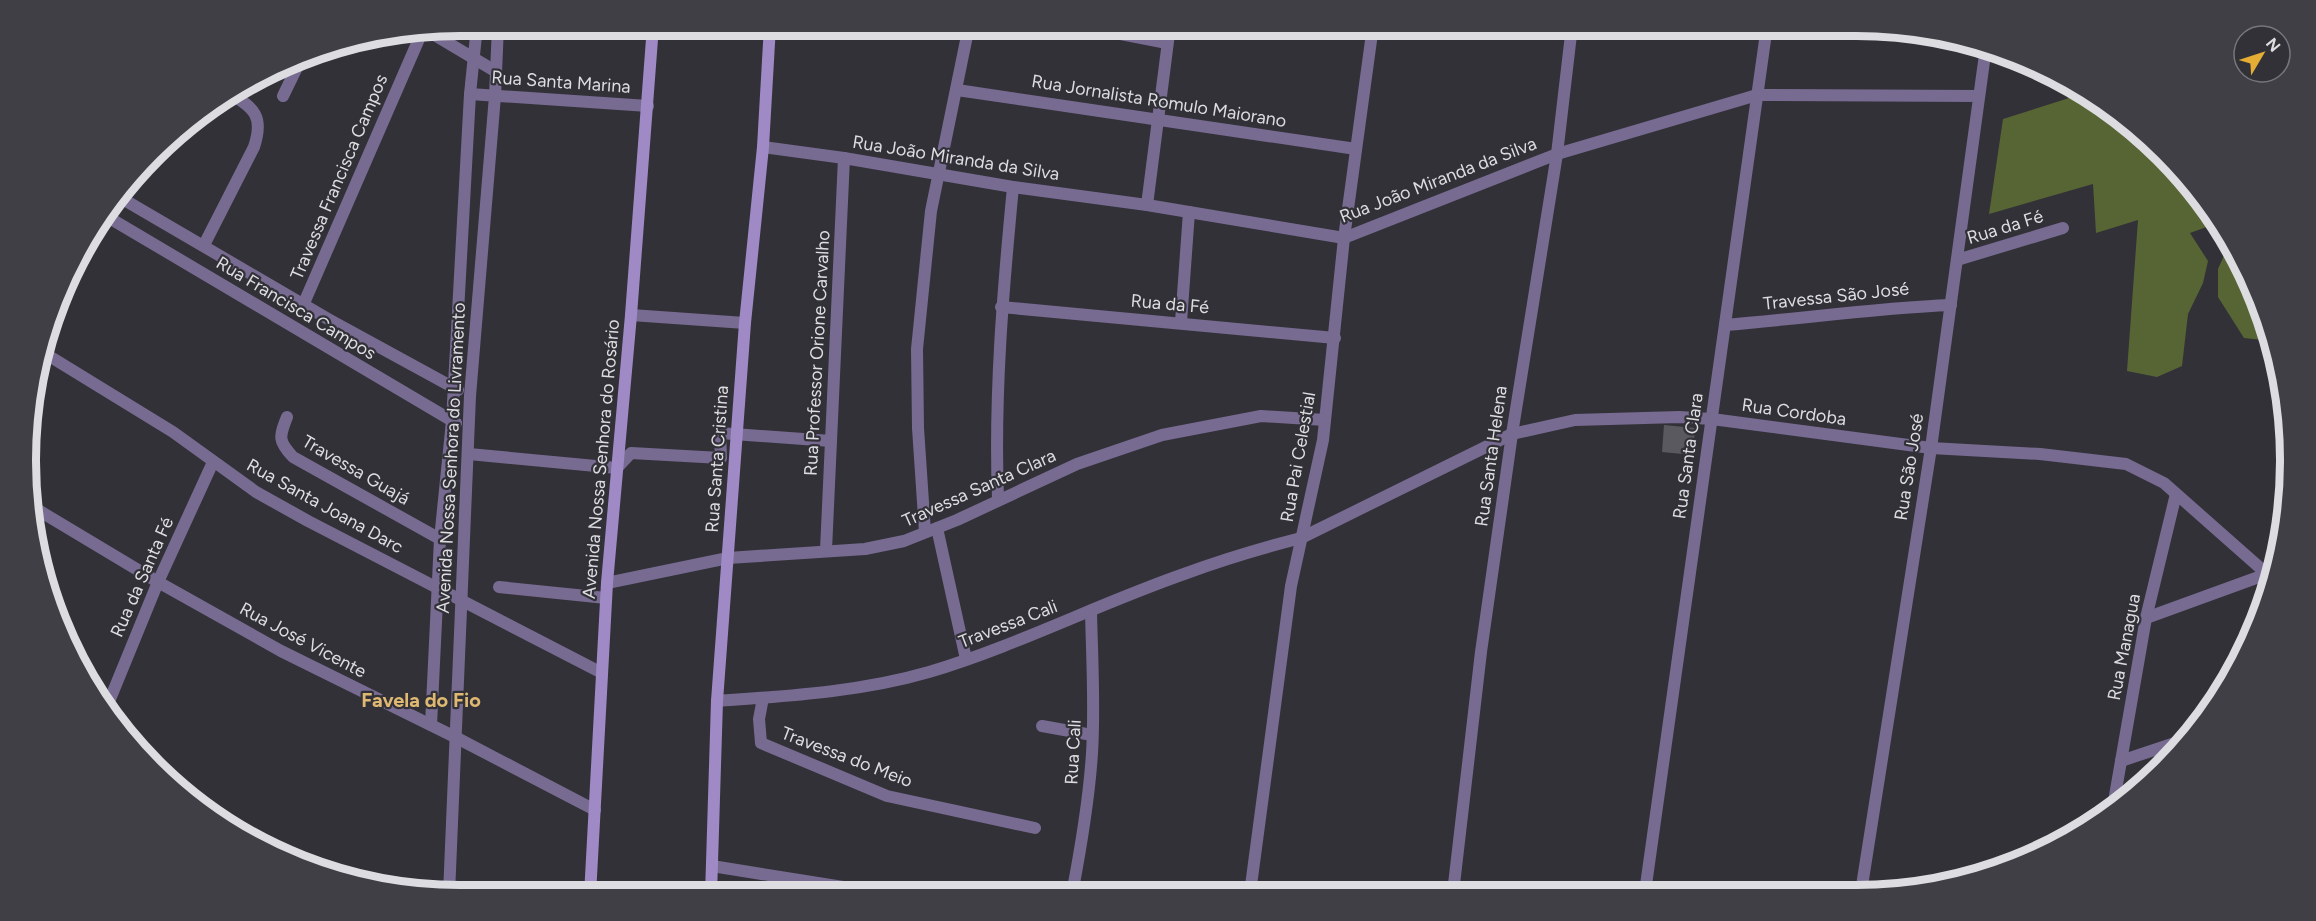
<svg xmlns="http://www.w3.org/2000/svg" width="2316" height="921" font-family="Figtree,sans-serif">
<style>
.forest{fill:#576535}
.building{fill:#5a5960}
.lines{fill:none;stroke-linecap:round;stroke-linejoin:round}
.minor{stroke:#786b91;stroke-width:12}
.tertiary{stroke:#786b91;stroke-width:12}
.secondary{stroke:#9f8ac6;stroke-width:12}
.labels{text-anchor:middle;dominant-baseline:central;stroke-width:4.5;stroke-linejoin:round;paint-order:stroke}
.street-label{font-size:18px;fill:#dddde1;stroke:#323138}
.neighbourhood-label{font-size:20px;font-weight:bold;fill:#dfb972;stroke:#323138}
.rim{fill:none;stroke:#dddde1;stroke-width:8}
</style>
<rect width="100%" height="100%" fill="#323138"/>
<g class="forest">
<polygon points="2085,93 2142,133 2200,195 2219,226 2212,225 2190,233 2208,261 2203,283 2188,314 2182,366 2157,377 2127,371 2138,220 2096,233 2093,184 1989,214 2003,119"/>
<polygon points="2230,242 2245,268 2273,341 2244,338 2218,297 2218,269"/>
</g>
<polygon class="building" points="1664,425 1695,428 1693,455 1662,452"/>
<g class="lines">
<g class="minor">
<polyline points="1080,26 1167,43"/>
<polyline points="428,31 495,71"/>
<polyline points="957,90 1356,149"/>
<polyline points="470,94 648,106"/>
<polyline points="283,96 302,57"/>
<polyline points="763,147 844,158 1013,187 1147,205 1344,238 1557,154 1757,95 1979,96"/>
<polyline points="121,198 328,319 458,390"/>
<polyline points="1147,205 1170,26"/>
<polyline points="106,216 456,423"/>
<path d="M204,245L254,147C264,117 255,108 229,93"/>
<polyline points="1957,260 2063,228"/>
<polyline points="304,303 422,32"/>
<polyline points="1001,307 1335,338"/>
<polyline points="631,315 745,323"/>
<polyline points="1181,322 1189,212"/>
<path d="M1725,325C1800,319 1875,308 1951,305"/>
<polyline points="41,351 173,432 256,492 308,521 602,673"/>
<path d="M287,417C279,437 278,441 293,457L440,539"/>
<polyline points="469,454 617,468 631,453 721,458 720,433 831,441"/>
<path d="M998,499C994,395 1003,291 1013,187"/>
<polyline points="33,507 158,582 281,651 455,737 595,810"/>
<polyline points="937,528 966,659"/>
<polyline points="925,532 918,428 917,349 931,211 969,26"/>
<polyline points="826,550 844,158"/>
<polyline points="607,583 728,558 865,549 904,541 957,520 1077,464 1162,435 1261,416 1325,420"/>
<polyline points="499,587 606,598"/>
<polyline points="2146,618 2267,574"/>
<polyline points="763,698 759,719 761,743 887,796 1035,828"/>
<path d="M717,701C788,696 860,692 929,672C1016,646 1098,604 1184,574C1222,560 1262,548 1301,538L1512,434L1575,420L1679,417L1712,419L1931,448L2040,454L2126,464L2164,483L2267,574L2274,571"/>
<polyline points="106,709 158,582 213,462"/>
<polyline points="431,725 440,539 452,421 470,94 477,26"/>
<polyline points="1042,726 1092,735"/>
<polyline points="2121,761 2184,740"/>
<polyline points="2113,807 2146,618 2176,494"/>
<polyline points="712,866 887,894"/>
<polyline points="1645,892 1767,26"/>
<polyline points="1250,893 1291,586 1323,440 1344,238 1373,26"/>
<polyline points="1453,893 1481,652 1512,434 1557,154 1572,26"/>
<polyline points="449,894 470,396 495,96 498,26"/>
<path d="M1072,894C1081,847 1089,801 1092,753C1095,706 1092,659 1091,611"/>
</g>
<polyline class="tertiary" points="1861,892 1931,448 1986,47"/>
<g class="secondary">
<polyline points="590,895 607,583 631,315 653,26"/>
<polyline points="711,895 717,701 745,323 763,147 770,26"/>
</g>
</g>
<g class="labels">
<g class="street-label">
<text transform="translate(561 82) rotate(4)">Rua Santa Marina</text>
<text transform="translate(1159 101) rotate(9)">Rua Jornalista Romulo Maiorano</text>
<text transform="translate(956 158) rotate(9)">Rua João Miranda da Silva</text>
<text transform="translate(339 177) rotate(-67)">Travessa Francisca Campos</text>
<text transform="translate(1438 180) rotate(-21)">Rua João Miranda da Silva</text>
<text transform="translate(2005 227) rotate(-17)">Rua da Fé</text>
<text transform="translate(1836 296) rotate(-6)">Travessa São José</text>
<text transform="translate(1170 304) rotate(5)">Rua da Fé</text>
<text transform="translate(296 308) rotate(31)">Rua Francisca Campos</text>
<text transform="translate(817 353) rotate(-87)">Rua Professor Orione Carvalho</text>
<text transform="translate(1794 412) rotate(8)">Rua Cordoba</text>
<text transform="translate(1491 456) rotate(-82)">Rua Santa Helena</text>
<text transform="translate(1688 456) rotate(-82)">Rua Santa Clara</text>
<text transform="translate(1298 457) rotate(-80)">Rua Pai Celestial</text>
<text transform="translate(451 458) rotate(-87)">Avenida Nossa Senhora do Livramento</text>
<text transform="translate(601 459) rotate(-85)">Avenida Nossa Senhora do Rosário</text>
<text transform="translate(717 459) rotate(-86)">Rua Santa Cristina</text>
<text transform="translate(1909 467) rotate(-81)">Rua São José</text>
<text transform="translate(356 470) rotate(30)">Travessa Guajá</text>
<text transform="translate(979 488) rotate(-24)">Travessa Santa Clara</text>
<text transform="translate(325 506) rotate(29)">Rua Santa Joana Darc</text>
<text transform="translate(142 577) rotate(-66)">Rua da Santa Fé</text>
<text transform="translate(1008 624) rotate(-21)">Travessa Cali</text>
<text transform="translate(303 640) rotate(28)">Rua José Vicente</text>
<text transform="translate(2124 647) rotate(-79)">Rua Managua</text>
<text transform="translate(1073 752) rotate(-87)">Rua Cali</text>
<text transform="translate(847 757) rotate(21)">Travessa do Meio</text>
</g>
<g class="neighbourhood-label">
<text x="421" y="700">Favela do Fio</text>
</g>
</g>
<path d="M0 0H2316V921H0ZM460 36H1856A424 424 0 0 1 2280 460V461A424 424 0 0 1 1856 885H460A424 424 0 0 1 36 461V460A424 424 0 0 1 460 36Z" fill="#403f46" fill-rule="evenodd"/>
<path class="rim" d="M460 36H1856A424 424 0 0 1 2280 460V461A424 424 0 0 1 1856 885H460A424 424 0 0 1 36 461V460A424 424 0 0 1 460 36Z"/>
<g transform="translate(2262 54) rotate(51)"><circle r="28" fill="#323138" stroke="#76767c" stroke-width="1.5"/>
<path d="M0-4.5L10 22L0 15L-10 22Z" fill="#e4ae35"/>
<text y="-9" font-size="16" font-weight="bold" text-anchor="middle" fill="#dddde1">N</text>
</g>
</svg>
